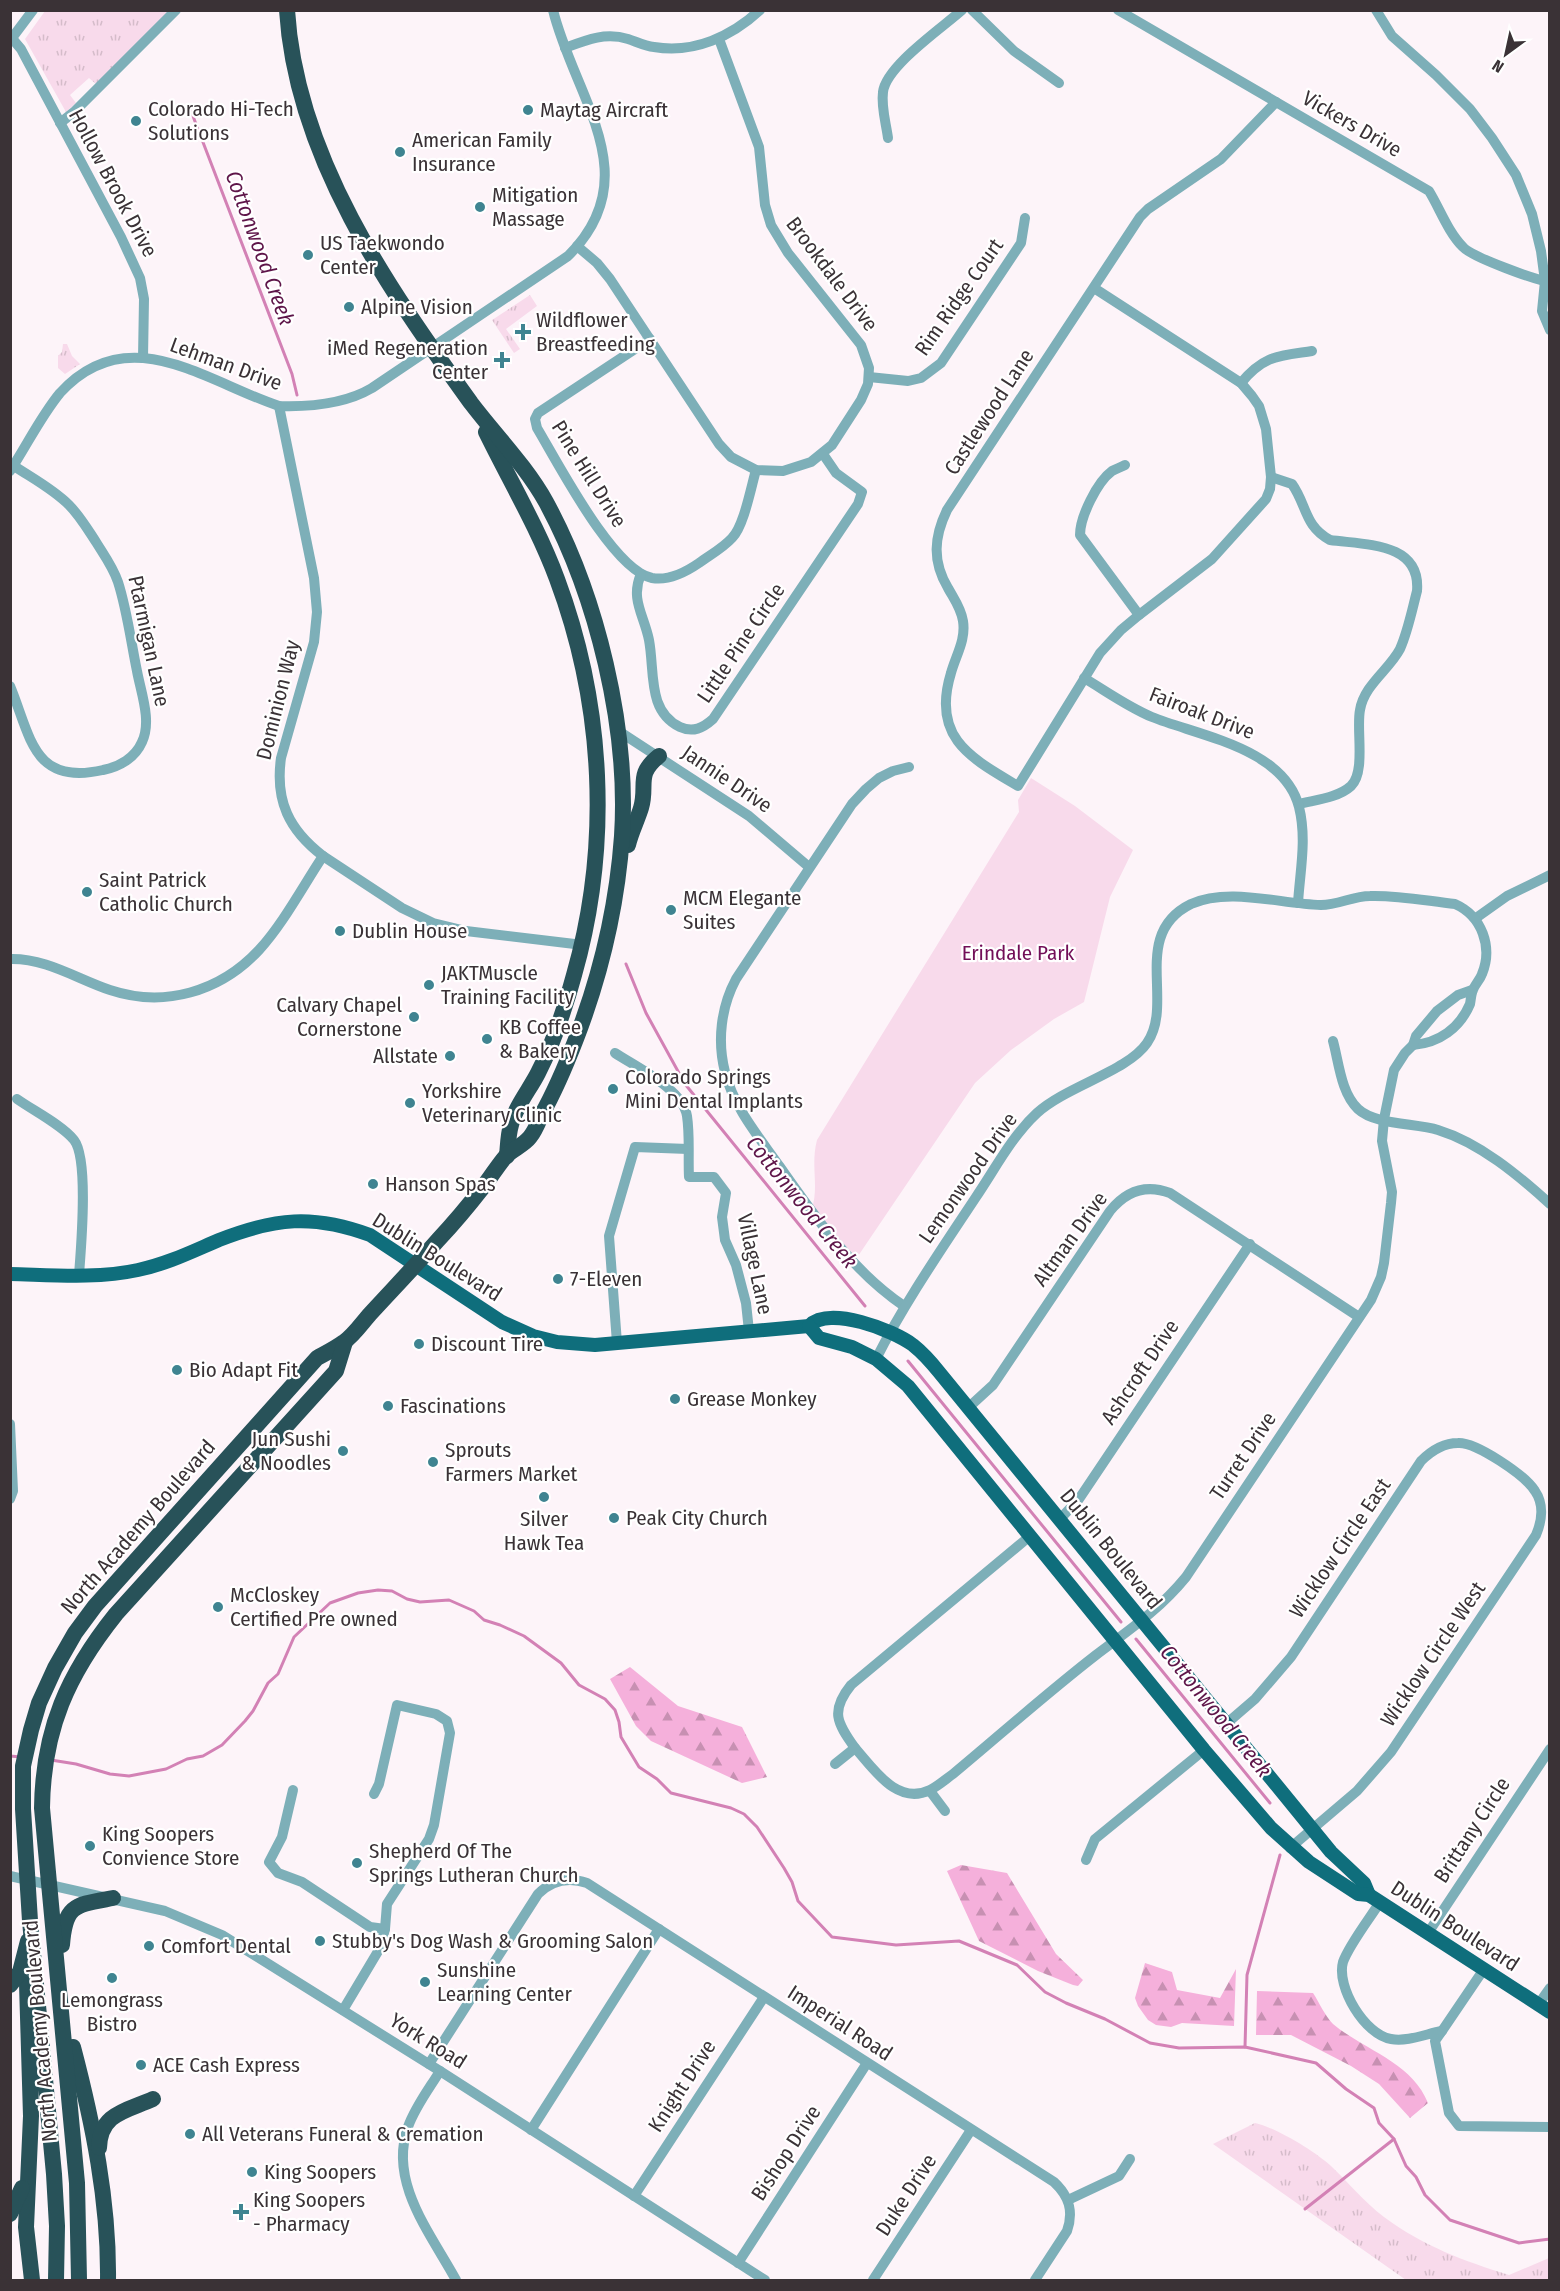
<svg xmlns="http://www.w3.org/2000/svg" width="1560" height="2291" font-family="'Fira Sans Condensed',sans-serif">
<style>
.grass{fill:url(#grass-tufts)}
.forest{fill:url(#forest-firs)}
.green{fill:#f8daeb}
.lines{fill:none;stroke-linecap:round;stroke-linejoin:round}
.stream{stroke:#d381b5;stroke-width:3}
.minor{stroke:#7dafb8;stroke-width:10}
.major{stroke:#0f6e7c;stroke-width:14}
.highway{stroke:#285259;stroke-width:16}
.poi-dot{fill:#3f8491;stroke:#fff;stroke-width:2}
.labels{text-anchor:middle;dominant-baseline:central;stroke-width:4.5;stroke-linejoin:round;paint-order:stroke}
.poi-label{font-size:21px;fill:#3a3236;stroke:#fff;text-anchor:start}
.street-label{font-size:21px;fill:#3a3236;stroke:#fff}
.park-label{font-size:21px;fill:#720e58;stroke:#fff}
.water-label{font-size:22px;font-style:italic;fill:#5e1549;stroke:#fff}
</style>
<defs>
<pattern id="grass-tufts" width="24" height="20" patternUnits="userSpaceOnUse" patternTransform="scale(1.5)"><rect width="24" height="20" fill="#f8daeb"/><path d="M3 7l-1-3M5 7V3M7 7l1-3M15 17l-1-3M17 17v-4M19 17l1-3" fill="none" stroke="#d5bcca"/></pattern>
<pattern id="forest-firs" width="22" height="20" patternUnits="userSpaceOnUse" patternTransform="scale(1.5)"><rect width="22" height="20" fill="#f5b0db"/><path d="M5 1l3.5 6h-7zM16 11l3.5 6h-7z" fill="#c790b2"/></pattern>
</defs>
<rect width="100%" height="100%" fill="#fdf4f9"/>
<g class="grass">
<polygon points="45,11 169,11 96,84 89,78 70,95 76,103 66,112 25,39"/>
<polygon points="530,295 537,306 506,329 520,349 514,353 492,320"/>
<polygon points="63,344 67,344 72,356 80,364 65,374 58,368 58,356 62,352"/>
<path d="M1255,2123C1275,2127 1316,2152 1331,2166C1349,2183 1364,2202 1384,2217C1423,2246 1464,2261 1509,2275L1549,2258V2280H1406L1213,2144Z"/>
</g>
<g class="forest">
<polygon points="630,1667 678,1706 742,1727 767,1777 742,1783 651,1741 636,1726 610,1679"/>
<polygon points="961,1865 1007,1873 1056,1954 1083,1980 1078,1986 1073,1985 1038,1971 979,1941 947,1871"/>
<polygon points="1145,1963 1172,1972 1177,1990 1220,1998 1236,1969 1234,2026 1182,2023 1171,2027 1156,2025 1148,2020 1138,2006 1135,1998"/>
<path d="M1257,1991L1313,1993C1319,2002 1325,2016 1333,2024C1364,2050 1412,2062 1428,2103L1410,2118L1379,2084L1351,2066L1291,2035H1256Z"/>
</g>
<path class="green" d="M1031,778L1075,806L1133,850L1110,897L1084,1002L1054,1019L1011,1050L975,1083L854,1262L811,1211C820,1187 810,1167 817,1140L1019,812L1018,800Z"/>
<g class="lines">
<g class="stream">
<polyline points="191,111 292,374 297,395"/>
<polyline points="626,964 646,1013 685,1084 865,1306"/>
<polyline points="908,1361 1121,1622"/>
<polyline points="1136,1639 1270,1803"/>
<polyline points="10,1756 21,1757"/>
<polyline points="51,1760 76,1764 110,1774 129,1776 166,1769 187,1759 203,1756 222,1745 245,1721 253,1711 268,1683 278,1674 294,1637 330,1603 358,1593 378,1590 392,1591 407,1599 420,1602 449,1600 474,1611 484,1620 500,1625 524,1636 561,1663 579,1685 605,1699 615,1710 619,1722 621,1737 639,1767 657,1779 671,1793 731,1808 744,1814 757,1827 784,1868 792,1882 798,1901 832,1937 896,1945 959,1941 1017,1965 1045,1992 1066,2003 1105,2019 1150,2043 1179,2048 1245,2047 1316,2063 1346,2089 1374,2108 1379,2123 1394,2139 1406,2166 1416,2177 1425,2195 1450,2220 1519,2243 1550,2239"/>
<polyline points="1245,2047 1247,1975 1280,1855"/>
<polyline points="1305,2209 1394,2139"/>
</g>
<g class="minor">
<polyline points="972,10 1014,51 1059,83"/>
<path d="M1118,10L1429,191C1440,209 1448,232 1463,247C1472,257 1535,280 1550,282"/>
<polyline points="1376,10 1392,36 1436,75 1470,109 1492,138 1516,175 1532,214 1541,251 1545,281 1542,311 1550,330"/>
<polyline points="10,36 21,49 121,237 140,278 144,299 143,358"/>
<polyline points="12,38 33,10"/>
<path d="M565,48C586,40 605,32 628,39C637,42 645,46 654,47C694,54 732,36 760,10"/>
<polyline points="60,123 74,112 176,10"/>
<path d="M888,138C886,123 881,107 883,92C886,66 942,28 962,10"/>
<polyline points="577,246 597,263 610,279 719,444 731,457 756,470 783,471 811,462 832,445 861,400 868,384 869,368 861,345 788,253 771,225 765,205 759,147 719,39"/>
<path d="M1094,288L1241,383L1252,396L1259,406L1266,429L1271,477L1270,489L1266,499L1212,559L1139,615L1121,630L1100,653L1018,786C971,758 931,738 951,673C956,655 966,640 963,621C961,608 954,599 948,588C932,561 934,537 947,510L1140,217L1148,209L1221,159L1276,102"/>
<path d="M650,339L538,413L535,419L537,428C558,463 613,570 652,578C669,581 686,572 699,563C710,555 723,548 732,538C744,526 751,487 756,470"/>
<polyline points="869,377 908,381 921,378 941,363 1021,243 1025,218"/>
<path d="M1241,383C1264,355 1279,356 1312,351"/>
<path d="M279,406L314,578L317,612L314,642L281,758C275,801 289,830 323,856L402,908L433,923L466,931L583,945"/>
<path d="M1125,465C1121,467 1116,469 1112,471C1097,482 1080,517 1080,535L1139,615"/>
<path d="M10,471C27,445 41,416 60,393C128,318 206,382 279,406C310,407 345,404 372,388L568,256C649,176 574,97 553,10"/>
<path d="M1271,477L1292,484C1307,505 1304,526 1330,540C1365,545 1421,542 1417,591C1412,610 1408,631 1400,649C1389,670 1364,685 1360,710C1356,729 1366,772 1351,786C1338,798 1314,800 1299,804"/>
<path d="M641,574C630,599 644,615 649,640C655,672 647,711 680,727C693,733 703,728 713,719L858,504L862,492L836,473L823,454"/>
<path d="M1084,678C1106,691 1128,707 1152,717C1199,736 1284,748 1299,807C1307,839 1300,871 1298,903"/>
<path d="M10,686C31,737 33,786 103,770C119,767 135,758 142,742C152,721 141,693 137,671C131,642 127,610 118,582C113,567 104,555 96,542C88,530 80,516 69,505C53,489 32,478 14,466"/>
<polyline points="617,730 749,816 809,867"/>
<polyline points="1476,918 1507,896 1550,875"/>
<path d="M10,959C46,958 77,979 110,990C164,1008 220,992 259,950C283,924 303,886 323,856"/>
<path d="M1333,1041C1339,1063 1341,1093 1358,1109C1375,1125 1416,1123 1438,1130C1480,1143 1518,1175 1550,1204"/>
<path d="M615,1053C636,1067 683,1089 687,1116C690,1136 688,1157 689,1177H714L726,1193L722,1217L725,1240L736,1265L746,1303L749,1331"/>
<path d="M17,1099C34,1111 62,1125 74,1140C89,1159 81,1248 79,1275"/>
<path d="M904,1306C852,1271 816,1218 780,1167C759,1137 734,1108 725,1072C717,1041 721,1007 736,979L852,804L866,789L879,778L893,771L909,767"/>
<polyline points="617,1343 609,1236 635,1147 688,1149"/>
<path d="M876,1359C905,1302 941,1250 976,1197C995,1169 1012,1136 1037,1113C1067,1086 1128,1071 1147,1043C1175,1003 1130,934 1191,904C1229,887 1280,904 1321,905C1338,905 1353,896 1370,896C1398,895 1427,901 1455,904C1482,916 1493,947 1482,974C1480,980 1475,984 1473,990C1471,994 1471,999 1470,1004C1460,1028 1439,1043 1413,1045"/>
<path d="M969,1407L993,1385L1110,1211C1126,1191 1146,1184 1170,1193L1359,1317"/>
<polyline points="10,1424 13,1491 10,1499"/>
<polyline points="1060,1519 1079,1499 1250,1244"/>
<path d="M1226,1724L1255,1699L1291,1657L1421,1461C1431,1451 1443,1443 1458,1443C1476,1442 1525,1475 1535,1491C1544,1504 1542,1521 1536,1535L1391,1752L1357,1791L1290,1848"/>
<path d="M855,1748C874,1769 897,1806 930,1790C938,1786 946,1779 953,1774C1001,1734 1047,1693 1096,1655C1129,1630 1159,1610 1186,1577L1371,1300L1381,1277L1384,1263L1391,1203L1392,1192L1382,1141L1384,1119L1394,1070L1405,1053L1413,1045L1416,1036L1437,1011L1458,995L1472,990"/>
<path d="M835,1764L855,1748C837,1723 830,1711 851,1685L1030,1536"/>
<polyline points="293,1790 282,1837 269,1862 278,1873 302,1882 370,1927 385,1929"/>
<polyline points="930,1791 945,1811"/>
<polyline points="1086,1860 1095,1839 1204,1750"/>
<polyline points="10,1876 165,1911 222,1935 440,2071 765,2280"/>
<path d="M1380,1902C1370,1918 1349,1945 1343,1962C1336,1987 1365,2035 1391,2039C1407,2042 1426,2034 1442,2031L1435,2041L1449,2113L1459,2126L1550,2127"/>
<polyline points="1428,1933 1550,1749"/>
<polyline points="1538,2005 1550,1988"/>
<polyline points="343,2010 380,1948 385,1929 387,1904 429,1839 434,1825 450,1733 447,1721 436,1714 397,1705 379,1784 374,1794"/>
<polyline points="1442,2031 1484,1969"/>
<path d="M429,2064L538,1894C552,1880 569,1877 587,1883L1054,2182C1069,2196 1074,2211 1067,2231L1035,2280"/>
<path d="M440,2071C429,2089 415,2107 408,2127C388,2182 431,2234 456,2280"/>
<polyline points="531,2130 659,1929"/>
<polyline points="634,2196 764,1997"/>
<polyline points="1068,2200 1119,2176 1130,2159"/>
<polyline points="738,2263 867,2063"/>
<polyline points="873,2280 971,2130"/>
</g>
<g class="major">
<path d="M10,1274C52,1275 97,1279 138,1270C167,1264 193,1251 219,1240C275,1218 313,1214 370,1235L502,1322L533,1336L557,1342L595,1345L809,1326C829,1305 893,1330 913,1345C923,1353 931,1362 939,1372L1331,1852L1364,1883L1369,1895"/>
<polyline points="809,1326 819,1338 852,1347 876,1359 908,1386 1204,1750 1271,1828 1309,1862 1358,1894 1369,1895 1550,2012"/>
</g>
<g class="highway">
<path d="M486,432C510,481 538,528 557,579C604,705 611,845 574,975C565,1008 554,1042 538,1073C530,1089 515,1107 511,1125C508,1135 508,1146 507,1156"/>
<path d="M628,845C631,832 637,821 641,808C648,785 635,775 659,756"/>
<path d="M62,1945C65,1904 75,1905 113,1898"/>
<polyline points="27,1984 31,2116 26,2227 32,2280"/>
<polyline points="10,1985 20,1972 28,1941"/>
<path d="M73,2047C93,2123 109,2202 108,2280"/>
<path d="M99,2148C100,2113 126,2111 153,2099"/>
<polyline points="10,2214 22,2188"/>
<path d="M56,2280L57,2226L54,2174L30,1921L23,1809V1766L31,1730L39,1703L55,1668L75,1633L95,1606L317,1358C326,1353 336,1348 344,1342C354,1335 362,1323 370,1314C393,1289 416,1265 438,1240C454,1223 469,1205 483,1187C491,1177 498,1165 506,1156C513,1149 524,1145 530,1137C535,1131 538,1123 541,1116C555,1091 566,1065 576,1039C601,974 617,906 622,836C629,728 597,596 546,502C526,466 496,436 471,403C388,288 296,157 287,10"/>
<path d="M79,2280L77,2183L42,1808C43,1729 68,1674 116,1614L336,1371L345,1342"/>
</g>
</g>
<g class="poi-dot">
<circle cx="528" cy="110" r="6"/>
<circle cx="136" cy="121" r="6"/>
<circle cx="400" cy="152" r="6"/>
<circle cx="480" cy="207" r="6"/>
<circle cx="308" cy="255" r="6"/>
<circle cx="349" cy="307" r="6"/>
<path d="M520 323h6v6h6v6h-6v6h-6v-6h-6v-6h6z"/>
<path d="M499 351h6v6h6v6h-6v6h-6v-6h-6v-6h6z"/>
<circle cx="87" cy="892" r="6"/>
<circle cx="671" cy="910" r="6"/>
<circle cx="340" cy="931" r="6"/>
<circle cx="429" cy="985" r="6"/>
<circle cx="414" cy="1017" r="6"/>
<circle cx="487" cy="1039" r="6"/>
<circle cx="450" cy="1056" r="6"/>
<circle cx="613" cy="1089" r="6"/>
<circle cx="410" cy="1103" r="6"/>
<circle cx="373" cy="1184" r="6"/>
<circle cx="558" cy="1279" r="6"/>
<circle cx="419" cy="1344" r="6"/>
<circle cx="177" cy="1370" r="6"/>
<circle cx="675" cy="1399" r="6"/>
<circle cx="388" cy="1406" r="6"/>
<circle cx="343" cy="1451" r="6"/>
<circle cx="433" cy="1462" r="6"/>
<circle cx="544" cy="1497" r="6"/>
<circle cx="614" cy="1518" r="6"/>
<circle cx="218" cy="1607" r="6"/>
<circle cx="90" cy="1846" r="6"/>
<circle cx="357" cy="1863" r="6"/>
<circle cx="320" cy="1941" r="6"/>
<circle cx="149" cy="1946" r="6"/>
<circle cx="112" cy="1978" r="6"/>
<circle cx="425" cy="1982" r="6"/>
<circle cx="141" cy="2065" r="6"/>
<circle cx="190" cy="2134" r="6"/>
<circle cx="252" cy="2172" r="6"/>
<path d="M238 2203h6v6h6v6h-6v6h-6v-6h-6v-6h6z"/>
</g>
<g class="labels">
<g class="poi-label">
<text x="148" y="109">Colorado Hi-Tech<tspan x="148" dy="24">Solutions</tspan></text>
<text x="540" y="110">Maytag Aircraft</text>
<text x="412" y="140">American Family<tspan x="412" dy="24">Insurance</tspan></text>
<text x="492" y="195">Mitigation<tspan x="492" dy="24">Massage</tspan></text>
<text x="320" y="243">US Taekwondo<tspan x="320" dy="24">Center</tspan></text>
<text x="361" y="307">Alpine Vision</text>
<text x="536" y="320">Wildflower<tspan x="536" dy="24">Breastfeeding</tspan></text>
<text x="488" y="348" text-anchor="end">iMed Regeneration<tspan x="488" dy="24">Center</tspan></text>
<text x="99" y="880">Saint Patrick<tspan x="99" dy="24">Catholic Church</tspan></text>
<text x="683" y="898">MCM Elegante<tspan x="683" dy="24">Suites</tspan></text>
<text x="352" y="931">Dublin House</text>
<text x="441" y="973">JAKTMuscle<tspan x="441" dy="24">Training Facility</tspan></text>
<text x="402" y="1005" text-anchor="end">Calvary Chapel<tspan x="402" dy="24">Cornerstone</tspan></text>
<text x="499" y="1027">KB Coffee<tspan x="499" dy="24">&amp; Bakery</tspan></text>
<text x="438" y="1056" text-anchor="end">Allstate</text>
<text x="625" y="1077">Colorado Springs<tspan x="625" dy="24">Mini Dental Implants</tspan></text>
<text x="422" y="1091">Yorkshire<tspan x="422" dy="24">Veterinary Clinic</tspan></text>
<text x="385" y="1184">Hanson Spas</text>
<text x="570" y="1279">7-Eleven</text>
<text x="431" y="1344">Discount Tire</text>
<text x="189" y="1370">Bio Adapt Fit</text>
<text x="687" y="1399">Grease Monkey</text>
<text x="400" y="1406">Fascinations</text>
<text x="331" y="1439" text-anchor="end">Jun Sushi<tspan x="331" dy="24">&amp; Noodles</tspan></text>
<text x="445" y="1450">Sprouts<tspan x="445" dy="24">Farmers Market</tspan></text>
<text x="626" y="1518">Peak City Church</text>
<text x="544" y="1519" text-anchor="middle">Silver<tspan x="544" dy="24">Hawk Tea</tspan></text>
<text x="230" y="1595">McCloskey<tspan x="230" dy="24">Certified Pre owned</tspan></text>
<text x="102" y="1834">King Soopers<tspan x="102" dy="24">Convience Store</tspan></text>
<text x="369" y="1851">Shepherd Of The<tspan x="369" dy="24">Springs Lutheran Church</tspan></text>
<text x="332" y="1941">Stubby's Dog Wash &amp; Grooming Salon</text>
<text x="161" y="1946">Comfort Dental</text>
<text x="437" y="1970">Sunshine<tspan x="437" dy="24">Learning Center</tspan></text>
<text x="112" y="2000" text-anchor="middle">Lemongrass<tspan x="112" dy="24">Bistro</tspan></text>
<text x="153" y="2065">ACE Cash Express</text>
<text x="202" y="2134">All Veterans Funeral &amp; Cremation</text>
<text x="264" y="2172">King Soopers</text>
<text x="253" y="2200">King Soopers<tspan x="253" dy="24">- Pharmacy</tspan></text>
</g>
<g class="street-label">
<text transform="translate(1352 124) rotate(30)">Vickers Drive</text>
<text transform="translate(113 183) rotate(62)">Hollow Brook Drive</text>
<text transform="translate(832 274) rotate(53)">Brookdale Drive</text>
<text transform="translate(959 297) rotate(-55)">Rim Ridge Court</text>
<text transform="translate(226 364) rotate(20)">Lehman Drive</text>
<text transform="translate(989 412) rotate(-57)">Castlewood Lane</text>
<text transform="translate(589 474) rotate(58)">Pine Hill Drive</text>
<text transform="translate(149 641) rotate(78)">Ptarmigan Lane</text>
<text transform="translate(741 643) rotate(-56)">Little Pine Circle</text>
<text transform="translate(278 700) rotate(-76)">Dominion Way</text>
<text transform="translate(1202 713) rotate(21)">Fairoak Drive</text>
<text transform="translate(727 779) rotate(34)">Jannie Drive</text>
<text transform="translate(968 1178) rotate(-55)">Lemonwood Drive</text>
<text transform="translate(1070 1239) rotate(-54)">Altman Drive</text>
<text transform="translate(437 1257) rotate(32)">Dublin Boulevard</text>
<text transform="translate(755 1264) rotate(78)">Village Lane</text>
<text transform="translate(1140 1372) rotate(-56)">Ashcroft Drive</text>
<text transform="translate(1243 1456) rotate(-56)">Turret Drive</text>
<text transform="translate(138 1527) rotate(-49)">North Academy Boulevard</text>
<text transform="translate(1340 1548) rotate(-56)">Wicklow Circle East</text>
<text transform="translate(1111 1549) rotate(51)">Dublin Boulevard</text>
<text transform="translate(1433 1654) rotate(-56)">Wicklow Circle West</text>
<text transform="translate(1472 1830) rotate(-57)">Brittany Circle</text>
<text transform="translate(1455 1926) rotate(33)">Dublin Boulevard</text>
<text transform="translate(840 2023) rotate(33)">Imperial Road</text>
<text transform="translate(40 2031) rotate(-95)">North Academy Boulevard</text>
<text transform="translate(428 2041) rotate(32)">York Road</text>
<text transform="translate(682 2086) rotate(-57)">Knight Drive</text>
<text transform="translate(786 2153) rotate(-57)">Bishop Drive</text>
<text transform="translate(906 2195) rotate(-57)">Duke Drive</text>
</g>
<g class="park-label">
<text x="1018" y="953">Erindale Park</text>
</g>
<g class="water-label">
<text transform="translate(260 248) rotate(70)">Cottonwood Creek</text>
<text transform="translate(802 1202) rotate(51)">Cottonwood Creek</text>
<text transform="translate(1216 1711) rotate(51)">Cottonwood Creek</text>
</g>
</g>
<rect width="1560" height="2291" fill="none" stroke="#3a3236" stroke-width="24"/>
<g transform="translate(1506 54) rotate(213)" stroke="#ffffff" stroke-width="4.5" paint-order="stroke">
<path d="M0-4.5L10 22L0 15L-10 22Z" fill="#3a3236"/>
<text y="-9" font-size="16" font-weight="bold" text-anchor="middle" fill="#3a3236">N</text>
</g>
</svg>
